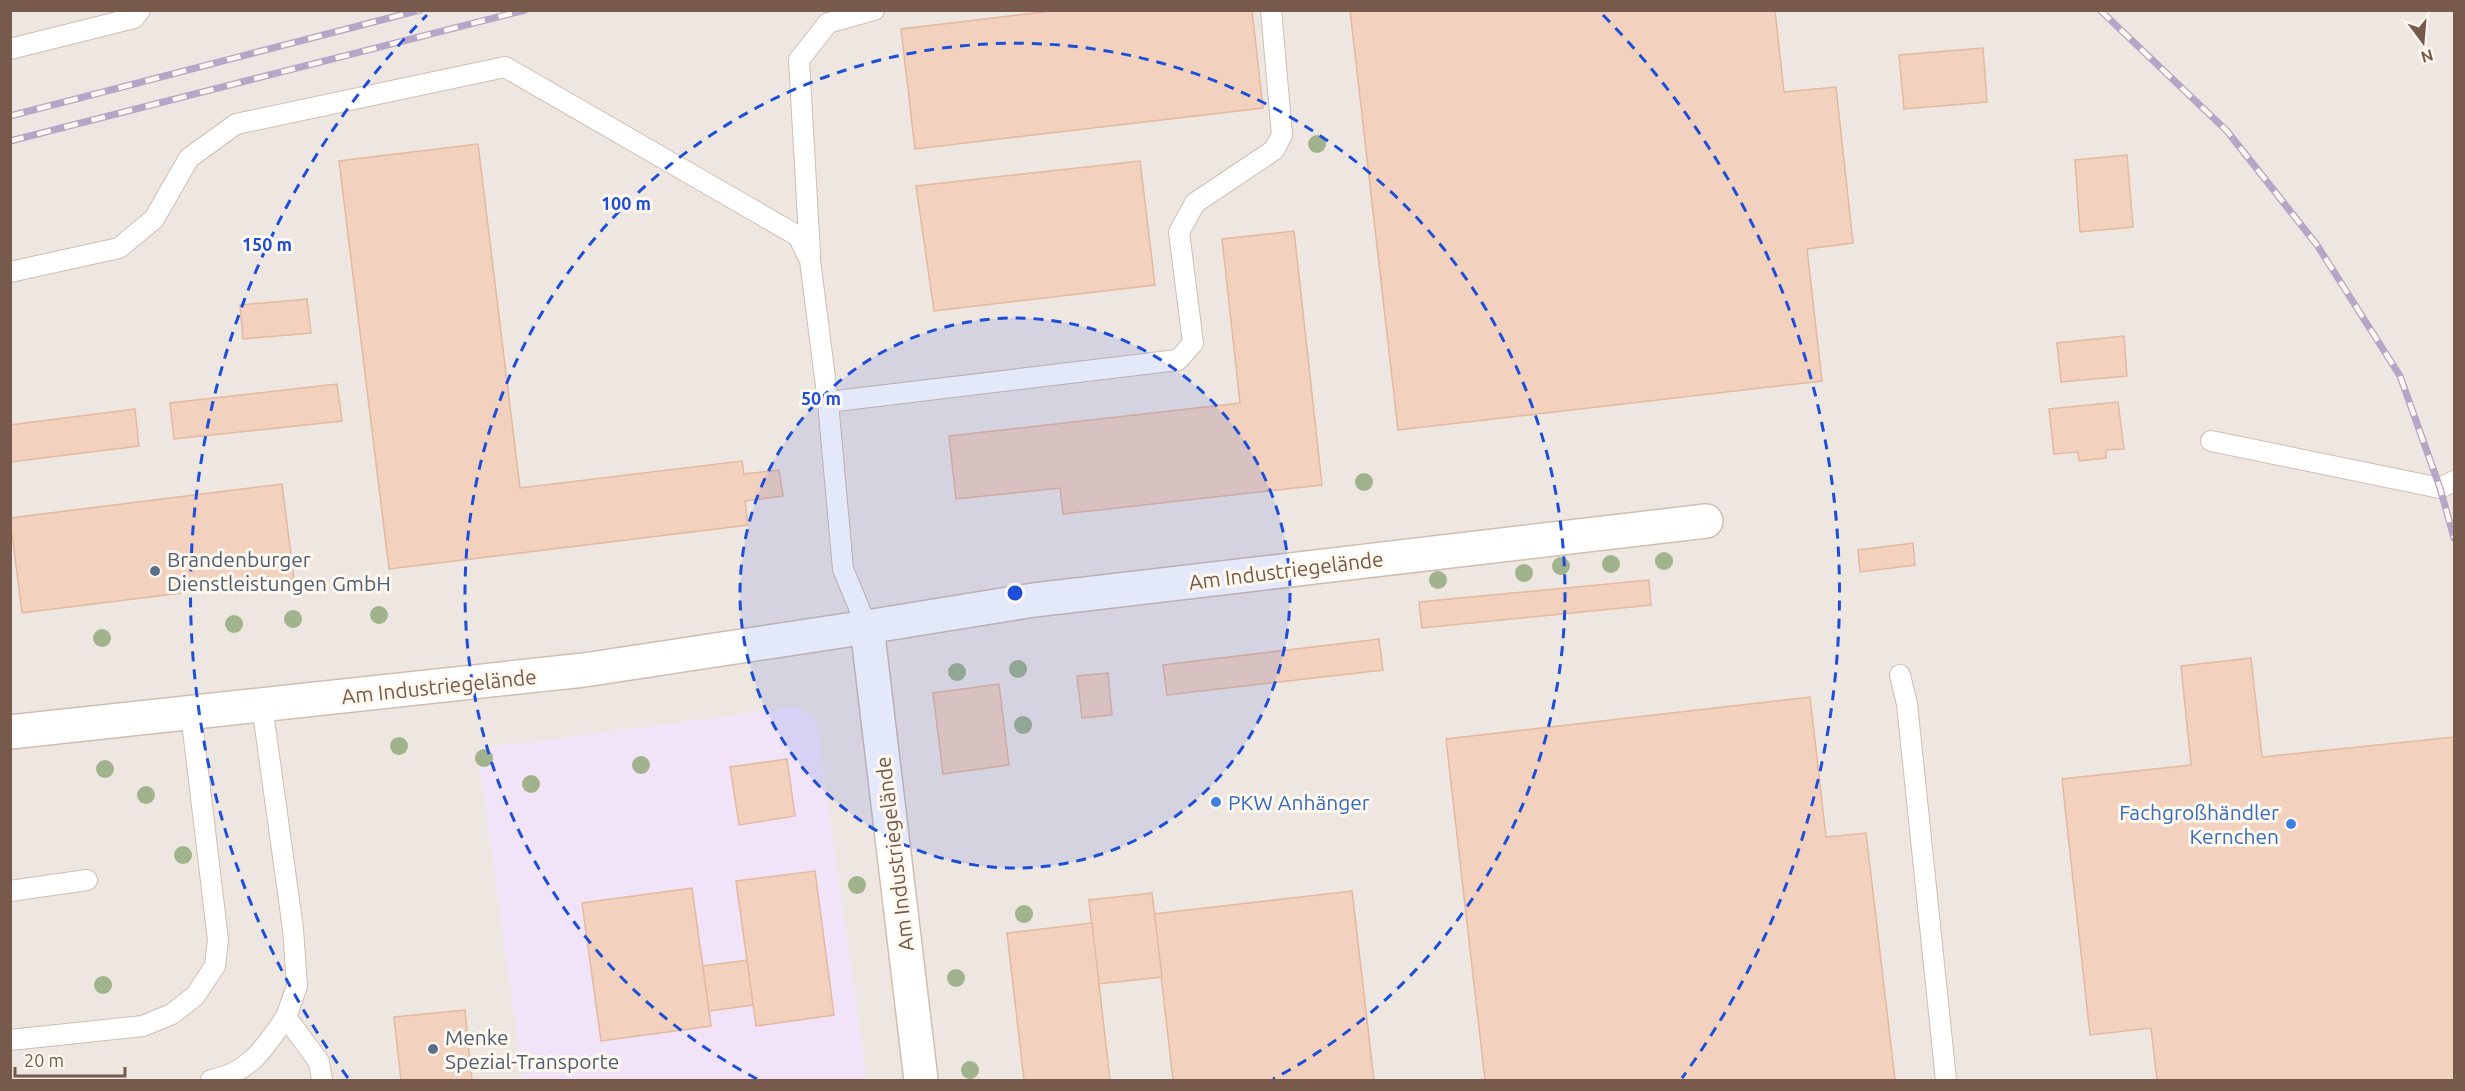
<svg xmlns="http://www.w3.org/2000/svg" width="2465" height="1091" font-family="Ubuntu,sans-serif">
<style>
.industrial{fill:#ede6e1}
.education{fill:#f1e4f9}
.building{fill:#f2d2bf;stroke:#e5b89f;stroke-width:1.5}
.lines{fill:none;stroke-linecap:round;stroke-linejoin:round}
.lane-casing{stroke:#d1beaf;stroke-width:22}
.street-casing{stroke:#d1beaf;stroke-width:36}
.lane{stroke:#fff;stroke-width:20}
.street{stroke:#fff;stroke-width:33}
.rail-casing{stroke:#b7a5c7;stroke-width:7}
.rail{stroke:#fff8ee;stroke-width:4.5;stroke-dasharray:14;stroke-linecap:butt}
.tree{fill:#a1b38c}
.ring{fill:none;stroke:#1d4ed8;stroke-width:3;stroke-dasharray:10 8}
.service-dot{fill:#5c6f8a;stroke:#fff8ee;stroke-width:2}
.shop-dot{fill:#3f7fe0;stroke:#fff8ee;stroke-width:2}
.labels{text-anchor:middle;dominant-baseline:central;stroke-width:6;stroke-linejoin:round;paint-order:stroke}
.service-label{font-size:21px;fill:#4e5e75;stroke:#fff8ee;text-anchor:start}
.street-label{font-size:21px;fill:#775a4b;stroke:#fff8ee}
.shop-label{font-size:21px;fill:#366cbe;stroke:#fff8ee;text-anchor:start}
.centre{fill:#1d4ed8;stroke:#fff8ee;stroke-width:3}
.ring-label{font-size:18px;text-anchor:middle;font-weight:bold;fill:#1d4ed8;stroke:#fff8ee;stroke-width:6;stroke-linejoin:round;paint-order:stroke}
</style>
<rect width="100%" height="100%" fill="#fdf4e7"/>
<rect class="industrial" x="11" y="11" width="2443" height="1069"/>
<polygon class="education" points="797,707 816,720 867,1080 523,1080 477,749"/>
<g class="building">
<polygon points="1059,10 1252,10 1263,108 915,149 901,29"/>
<polygon points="1350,10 1775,10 1784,92 1836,87 1853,243 1807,249 1822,381 1398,430"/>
<polygon points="1983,48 1987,102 1904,109 1899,55"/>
<polygon points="478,144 520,488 742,461 744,474 779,470 783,496 745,501 748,525 389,569 339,161"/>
<polygon points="2127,155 2133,227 2080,232 2075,160"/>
<polygon points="1140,161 1155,285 934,311 916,186"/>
<polygon points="1294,231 1322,485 1063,514 1060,488 956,499 949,436 1240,403 1222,239"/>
<polygon points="307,299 311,333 243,339 240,305"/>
<polygon points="2124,336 2127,376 2061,382 2057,343"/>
<polygon points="337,384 342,421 174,439 170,403"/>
<polygon points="2118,402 2124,449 2106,450 2106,458 2079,461 2078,452 2054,454 2049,409"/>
<polygon points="135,409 139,446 10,462 10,425"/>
<polygon points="282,484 294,579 22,613 10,518"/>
<polygon points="1913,543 1915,565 1860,572 1858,550"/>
<polygon points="1649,580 1651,605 1422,628 1419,602"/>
<polygon points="1379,639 1383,670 1167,695 1163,665"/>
<polygon points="2251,658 2262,757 2454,737 2454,1080 2157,1080 2151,1028 2090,1035 2062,779 2191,765 2181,666"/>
<polygon points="1108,673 1112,715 1082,718 1077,676"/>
<polygon points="999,684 1009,765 943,774 933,693"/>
<polygon points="1810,697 1826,837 1866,833 1895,1080 1485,1080 1446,739"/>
<polygon points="787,759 795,816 739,825 730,767"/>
<polygon points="815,871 834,1015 756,1026 736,881"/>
<polygon points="692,888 711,1026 601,1041 582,903"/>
<polygon points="1352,891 1374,1080 1173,1080 1154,914"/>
<polygon points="1152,893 1162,977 1098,984 1089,900"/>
<polygon points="1092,923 1110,1080 1024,1080 1007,933"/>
<polygon points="747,960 753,1005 709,1011 703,966"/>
<polygon points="465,1010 472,1080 401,1080 394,1017"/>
</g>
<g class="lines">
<g class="lane-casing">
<g id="lane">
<polyline points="10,49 134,18 140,10"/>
<polyline points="810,254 799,60 828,23 874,10"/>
<polyline points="10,272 119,248 154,219 189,158 236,124 505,67 798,236 810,260 828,402 843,569 867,627"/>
<polyline points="828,402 1178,360 1193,343 1179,232 1195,203 1274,150 1282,135 1271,10"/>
<polyline points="2211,441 2440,488 2454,481"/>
<polyline points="1900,675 1907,704 1946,1080"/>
<polyline points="262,705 293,929 297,986 286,1017 319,1062 322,1080"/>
<polyline points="10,891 87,880"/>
<polyline points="10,1040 143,1026 172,1014 195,996 215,966 218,940 191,713"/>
<path d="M211,1080C250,1073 265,1047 286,1017"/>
</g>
</g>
<g class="street-casing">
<g id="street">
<polyline points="867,627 1034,600 1706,521"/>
<polyline points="10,732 584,670 867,627 921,1080"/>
</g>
</g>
<use href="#lane" class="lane"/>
<use href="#street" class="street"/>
<g class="rail-casing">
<g id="rail">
<polyline points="2100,10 2227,131 2317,245 2400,376 2440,488 2454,538"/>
<polyline points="10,116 420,10"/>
<polyline points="10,141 525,10"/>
</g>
</g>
<use href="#rail" class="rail"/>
</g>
<g class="tree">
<circle cx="1317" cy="144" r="9"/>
<circle cx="1364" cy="482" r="9"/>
<circle cx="1664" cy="561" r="9"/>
<circle cx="1611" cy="564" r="9"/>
<circle cx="1561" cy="566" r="9"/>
<circle cx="1524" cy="573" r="9"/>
<circle cx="1438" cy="580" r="9"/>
<circle cx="379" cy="615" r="9"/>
<circle cx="293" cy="619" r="9"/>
<circle cx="234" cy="624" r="9"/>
<circle cx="102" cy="638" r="9"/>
<circle cx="1018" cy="669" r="9"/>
<circle cx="957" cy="672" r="9"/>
<circle cx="1023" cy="725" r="9"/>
<circle cx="399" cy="746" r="9"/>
<circle cx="484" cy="758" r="9"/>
<circle cx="641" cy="765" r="9"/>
<circle cx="105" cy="769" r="9"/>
<circle cx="531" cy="784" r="9"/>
<circle cx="146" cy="795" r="9"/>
<circle cx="183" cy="855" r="9"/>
<circle cx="857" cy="885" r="9"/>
<circle cx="1024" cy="914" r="9"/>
<circle cx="956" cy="978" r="9"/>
<circle cx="103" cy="985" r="9"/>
<circle cx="970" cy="1070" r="9"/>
</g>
<circle cx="1015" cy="593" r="275" fill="#1d4ed8" fill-opacity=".12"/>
<g class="ring">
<circle cx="1015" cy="593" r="275"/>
<path d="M757 1079A550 550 0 1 1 1273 1079"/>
<path d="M348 1078A825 825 0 0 1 427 15M1603 15A825 825 0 0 1 1682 1078"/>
</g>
<g class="service-dot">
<circle cx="155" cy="571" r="6"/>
<circle cx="433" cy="1049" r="6"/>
</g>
<g class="shop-dot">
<circle cx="1216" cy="802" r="6"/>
<circle cx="2291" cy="824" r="6"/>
</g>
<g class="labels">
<g class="service-label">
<text x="167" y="559">Brandenburger<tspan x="167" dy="24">Dienstleistungen GmbH</tspan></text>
<text x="445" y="1037">Menke<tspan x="445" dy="24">Spezial-Transporte</tspan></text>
</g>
<g class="street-label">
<text transform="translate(1286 570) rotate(-7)">Am Industriegelände</text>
<text transform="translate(439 686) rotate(-6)">Am Industriegelände</text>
<text transform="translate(894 854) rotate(-97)">Am Industriegelände</text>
</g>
<g class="shop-label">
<text x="1228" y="802">PKW Anhänger</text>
<text x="2279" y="812" text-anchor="end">Fachgroßhändler<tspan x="2279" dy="24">Kernchen</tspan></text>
</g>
</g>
<circle cx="1015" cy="593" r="9" class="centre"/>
<g class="ring-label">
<text x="626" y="210">100 m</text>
<text x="267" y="251">150 m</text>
<text x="821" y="405">50 m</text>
</g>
<rect width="2465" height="1091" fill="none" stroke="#775a4b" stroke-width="24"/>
<g transform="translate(2423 42) rotate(164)" stroke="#fff8ee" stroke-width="4.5" paint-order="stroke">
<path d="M0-4.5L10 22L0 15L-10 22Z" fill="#775a4b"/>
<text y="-9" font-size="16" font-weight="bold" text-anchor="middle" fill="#775a4b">N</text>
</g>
<path d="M15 1067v9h110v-9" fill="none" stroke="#775a4b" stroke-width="3"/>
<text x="24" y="1067" font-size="18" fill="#775a4b" stroke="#fff8ee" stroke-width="4.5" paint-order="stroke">20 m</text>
</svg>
